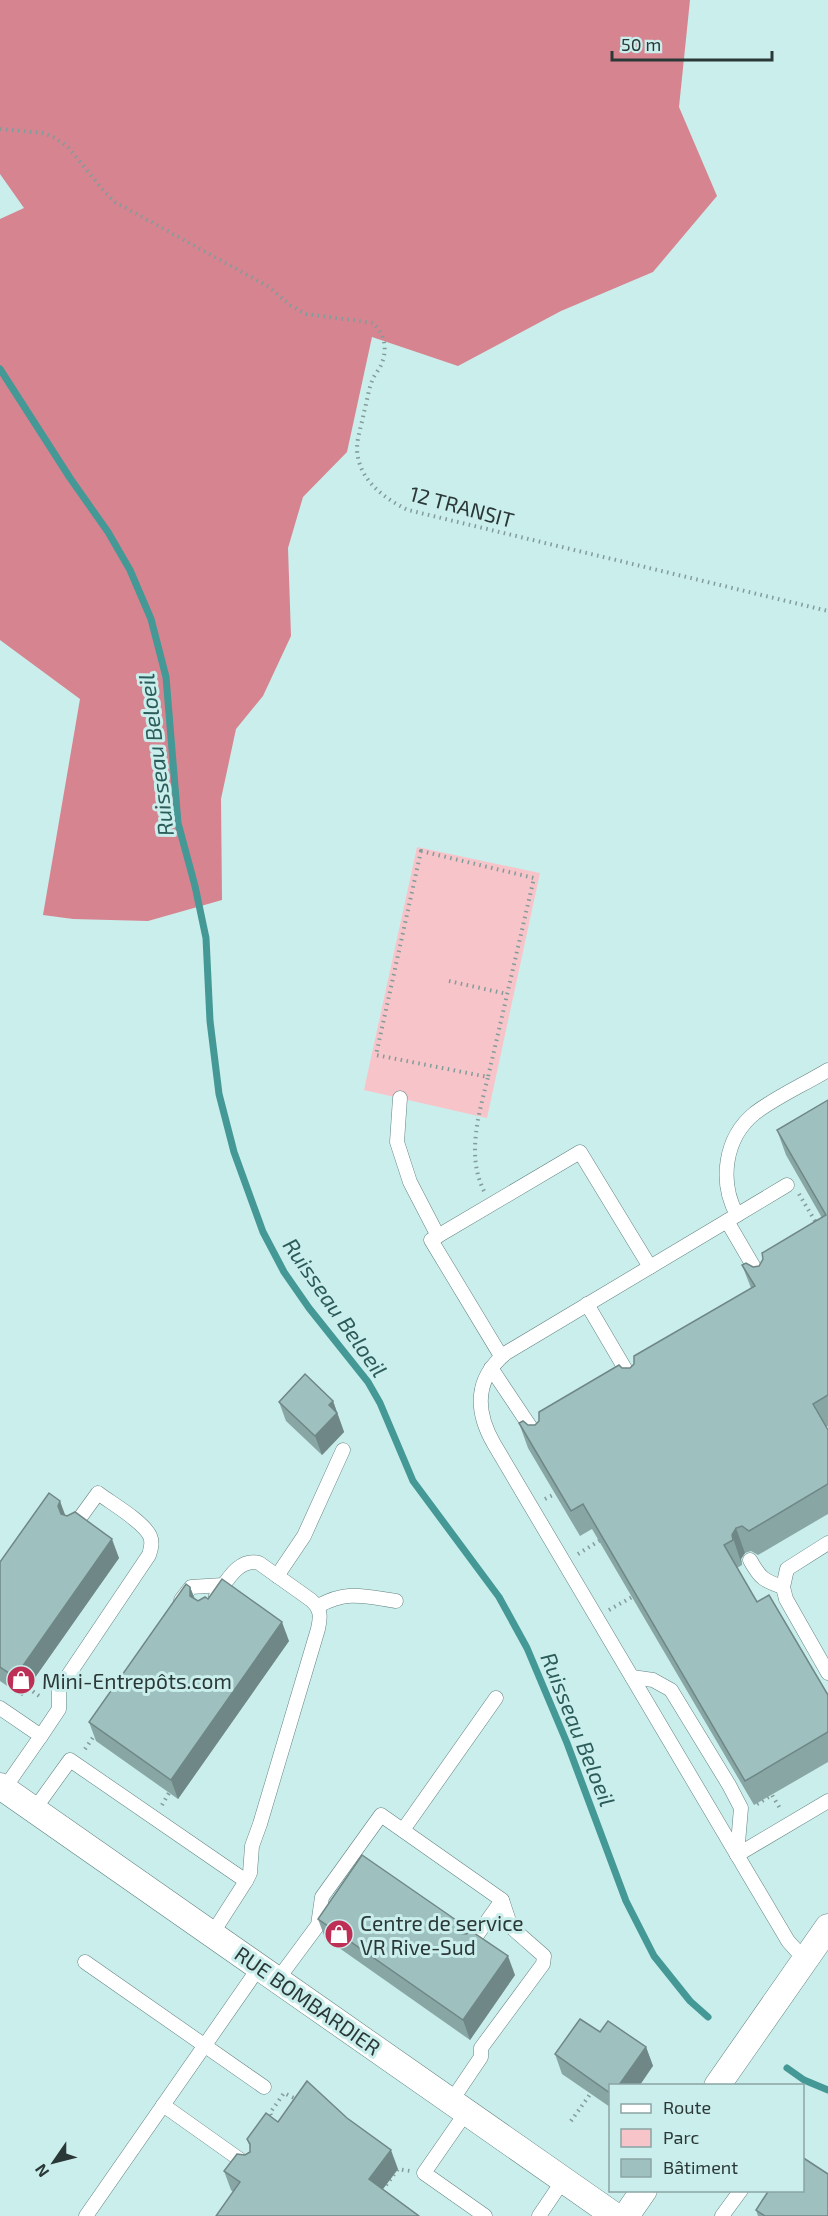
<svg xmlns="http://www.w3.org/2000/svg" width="828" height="2216" font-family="'Exo 2',sans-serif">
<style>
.green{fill:#f7c4ca}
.forest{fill:#d78491}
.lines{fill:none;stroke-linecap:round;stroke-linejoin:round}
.stream{stroke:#449895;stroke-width:7}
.service-casing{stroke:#638483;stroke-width:15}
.minor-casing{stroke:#638483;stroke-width:27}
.path{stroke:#829c9a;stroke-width:4;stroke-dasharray:1.5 4.5;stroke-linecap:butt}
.service{stroke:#fff;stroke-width:14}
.minor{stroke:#fff;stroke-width:26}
.wall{fill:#88a6a4}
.shaded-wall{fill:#6f8786}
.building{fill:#9ec1bf;stroke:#6f8786;stroke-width:1.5}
.labels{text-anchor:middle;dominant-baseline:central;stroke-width:6;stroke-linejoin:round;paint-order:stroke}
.street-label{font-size:21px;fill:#2a3837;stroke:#caeeec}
.poi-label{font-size:21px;fill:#2a3837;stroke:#caeeec;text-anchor:start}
.water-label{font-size:22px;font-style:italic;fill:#2b5c5a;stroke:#caeeec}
</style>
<rect width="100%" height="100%" fill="#caeeec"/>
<polygon class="green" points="417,847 540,873 487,1118 364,1090"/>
<polygon class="forest" points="0,0 690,0 679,107 717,196 653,272 561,311 458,366 372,337 347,452 303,497 288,548 291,636 263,696 236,729 221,799 222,900 148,921 73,919 43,915 80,699 0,640 0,219 24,208 0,174"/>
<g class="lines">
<g class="stream">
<polyline points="0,369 70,478 108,532 130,570 151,619 166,677 178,823 195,886 206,938 210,1021 219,1094 234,1152 263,1232 284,1272 309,1308 368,1382 380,1403 413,1481 499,1597 527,1648 567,1743 626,1901 654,1956 690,2001 708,2017"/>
<polyline points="787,2068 804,2080 828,2090"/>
</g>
<g class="service-casing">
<g id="service">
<polyline points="400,1098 397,1142 410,1182 438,1236"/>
<polyline points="737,1215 787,1185"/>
<polyline points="727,1221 762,1281"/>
<polyline points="587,1304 634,1384"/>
<polyline points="501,1356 431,1240 580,1152 650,1267"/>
<polyline points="491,1368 539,1440"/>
<polyline points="828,1543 787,1569 783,1587 786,1599 828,1673"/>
<path d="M750,1560C760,1578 764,1581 783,1587"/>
<polyline points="277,1576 304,1536 343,1450"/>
<path d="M216,1596C227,1581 238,1558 259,1563L311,1600C321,1609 321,1616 318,1629L260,1824L252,1846L250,1873L246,1881"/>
<polyline points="181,1600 191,1587 223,1585"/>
<path d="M318,1606C347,1590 364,1596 396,1601"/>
<polyline points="632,1677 653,1680 671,1690 729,1785 741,1808 737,1855"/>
<polyline points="0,1708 41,1736 4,1789"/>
<path d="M41,1736L59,1709V1689L149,1555C151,1549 153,1543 150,1536C143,1521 111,1503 98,1493L74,1526"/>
<polyline points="34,1810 70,1760 227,1868 246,1881 212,1934"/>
<polyline points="403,1830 496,1698"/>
<polyline points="737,1855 828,1801"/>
<path d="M805,1960L788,1941L494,1444C475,1411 474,1379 506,1353L737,1215C719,1182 724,1138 755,1113C776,1097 805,1084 828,1070"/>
<polyline points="85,1962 264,2087"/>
<polyline points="278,1979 318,1925 322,1897 381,1815 502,1900 470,1945"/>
<polyline points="452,2100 481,2057 481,2048 543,1964 544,1956 511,1927 502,1900"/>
<polyline points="163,2105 249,2166"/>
<polyline points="467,2111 424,2173 485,2216"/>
<polyline points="86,2216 260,1966"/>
<polyline points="539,2216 564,2179"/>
<polyline points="722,2216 741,2190"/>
</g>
</g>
<g class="minor-casing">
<g id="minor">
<polyline points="0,1786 615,2216"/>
<polyline points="717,2086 828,1927"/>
<polyline points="626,2216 644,2190"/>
</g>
</g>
<g class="path">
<path d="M0,129L43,133L55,138L68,147L103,190L115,202L269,287L290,305L306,314L373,323C385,335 388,349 381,365C379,370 374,375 372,381C368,391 367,402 364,412C362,424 357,437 357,449C358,479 383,498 408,510L828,611"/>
<polygon points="421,851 534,878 488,1077 376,1055"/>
<polyline points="449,981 507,994"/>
<path d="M484,1191C466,1155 479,1114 488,1077"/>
<polyline points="799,1194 818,1226"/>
<polyline points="545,1499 555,1494"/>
<polyline points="578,1554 602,1539"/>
<polyline points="609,1610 632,1597"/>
<polyline points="28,1688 42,1698"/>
<polyline points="85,1749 96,1733"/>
<polyline points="757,1804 772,1795 781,1810"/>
<polyline points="162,1805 169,1793"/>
<polyline points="273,2121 270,2113 284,2093 298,2100"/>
<polyline points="571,2121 591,2093"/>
<polyline points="386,2185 398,2169 410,2171"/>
</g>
<use href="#service" class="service"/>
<use href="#minor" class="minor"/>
</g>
<g class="wall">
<polygon points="828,1100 828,1426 826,1427 828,1430 828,1514 758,1555 751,1551 745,1553 741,1559 742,1565 737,1568 757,1602 828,1695 828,1762 754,1805 592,1529 580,1536 528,1448 519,1423 528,1425 535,1425 622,1368 630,1368 751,1288 742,1265 753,1267 759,1266 822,1218 786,1155 777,1130"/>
<polygon points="333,1401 344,1432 322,1455 286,1421 279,1402"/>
<polygon points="65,1515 119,1558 22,1696 0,1681 0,1562"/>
<polygon points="190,1587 195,1599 289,1641 178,1799 96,1741 89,1722"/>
<polygon points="318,1919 461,1934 515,1975 470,2040 325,1938"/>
<polygon points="600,2032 646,2047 653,2066 610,2085 610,2107 562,2074 555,2054"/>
<polygon points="278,2122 398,2169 383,2189 233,2192 231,2190 224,2171 250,2152 250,2147 247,2139"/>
<polygon points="756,2210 828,2216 758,2216"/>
</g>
<g class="shaded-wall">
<polygon points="333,1401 344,1432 322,1455 315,1436 329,1405"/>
<polygon points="60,1501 67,1520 65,1526 58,1506"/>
<polygon points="736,1528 745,1553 741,1559 742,1565 732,1535"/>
<polygon points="112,1539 119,1558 22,1696 15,1677"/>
<polygon points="190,1587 197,1606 190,1596"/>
<polygon points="282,1622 289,1641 178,1799 171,1780"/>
<polygon points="456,1920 463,1939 455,1929"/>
<polygon points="508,1956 515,1975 470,2040 463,2020"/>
<polygon points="646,2047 653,2066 640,2085 619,2085"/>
<polygon points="391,2150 398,2169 376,2198 369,2179"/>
</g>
<g class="building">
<polygon points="828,1100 828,1395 813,1404 828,1430 828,1484 749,1531 742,1526 736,1528 732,1535 733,1540 724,1545 757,1602 769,1595 828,1695 828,1732 745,1781 583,1504 571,1511 519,1423 523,1421 528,1425 535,1425 539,1421 539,1412 619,1365 622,1368 630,1368 634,1364 634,1356 755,1286 742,1265 746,1263 753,1267 759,1266 763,1259 762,1253 826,1215 777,1130"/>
<polygon points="305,1374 333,1401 329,1405 337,1413 315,1436 279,1402"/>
<polygon points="49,1493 60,1501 58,1506 61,1514 67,1516 75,1512 112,1539 15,1677 0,1667 0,1562"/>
<polygon points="222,1579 282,1622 171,1780 89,1722 186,1584 190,1587 190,1596 198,1601 205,1597 208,1599"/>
<polygon points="362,1855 456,1920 455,1929 458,1933 466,1934 471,1931 508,1956 463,2020 318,1919"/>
<polygon points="580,2019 600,2032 608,2021 646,2047 619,2085 610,2085 610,2093 555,2054"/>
<polygon points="307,2081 347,2118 391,2150 369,2179 419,2216 216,2216 240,2182 224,2171 237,2154 245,2155 250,2152 250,2144 247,2139 266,2113 278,2122"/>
<polygon points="802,2157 828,2174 828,2216 765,2216 756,2210 769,2190 802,2190"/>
</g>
<defs>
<g id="shop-disc" transform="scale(1.5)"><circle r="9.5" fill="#be2f56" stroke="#caeeec"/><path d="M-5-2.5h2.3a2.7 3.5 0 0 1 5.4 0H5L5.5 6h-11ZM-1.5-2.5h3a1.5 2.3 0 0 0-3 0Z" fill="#fff"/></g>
</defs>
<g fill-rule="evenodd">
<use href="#shop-disc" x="21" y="1680"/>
<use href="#shop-disc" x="339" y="1934"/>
</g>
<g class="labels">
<g class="street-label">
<text transform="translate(462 506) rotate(15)">12 TRANSIT</text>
<text transform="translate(308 2000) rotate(35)">RUE BOMBARDIER</text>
</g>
<g class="poi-label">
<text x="42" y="1680">Mini-Entrepôts.com</text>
<text x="360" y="1922">Centre de service<tspan x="360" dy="24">VR Rive-Sud</tspan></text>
</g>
<g class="water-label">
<text transform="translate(155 755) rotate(-97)">Ruisseau Beloeil</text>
<text transform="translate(336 1307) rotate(55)">Ruisseau Beloeil</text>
<text transform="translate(579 1729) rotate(68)">Ruisseau Beloeil</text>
</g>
</g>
<rect x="609" y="2084" width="195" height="108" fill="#caeeec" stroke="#8aa5a4" stroke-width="1.5"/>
<rect x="621" y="2104" width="30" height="9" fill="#ffffff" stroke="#8aa5a4" stroke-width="1.5"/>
<text x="663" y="2114" font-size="18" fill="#2a3837">Route</text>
<rect x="621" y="2129" width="30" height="18" fill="#f7c4ca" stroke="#8aa5a4" stroke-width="1.5"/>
<text x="663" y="2144" font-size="18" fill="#2a3837">Parc</text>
<rect x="621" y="2159" width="30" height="18" fill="#9ec1bf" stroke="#8aa5a4" stroke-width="1.5"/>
<text x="663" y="2174" font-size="18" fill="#2a3837">Bâtiment</text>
<g transform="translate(54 2162) rotate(235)" stroke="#caeeec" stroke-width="4.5" paint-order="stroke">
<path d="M0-4.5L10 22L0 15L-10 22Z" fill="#2a3837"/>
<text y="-9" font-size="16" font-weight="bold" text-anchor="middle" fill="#2a3837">N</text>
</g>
<path d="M612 51v9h160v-9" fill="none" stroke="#2a3837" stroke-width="3"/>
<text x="621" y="51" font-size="18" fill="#2a3837" stroke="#caeeec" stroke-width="4.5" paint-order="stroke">50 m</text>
</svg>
